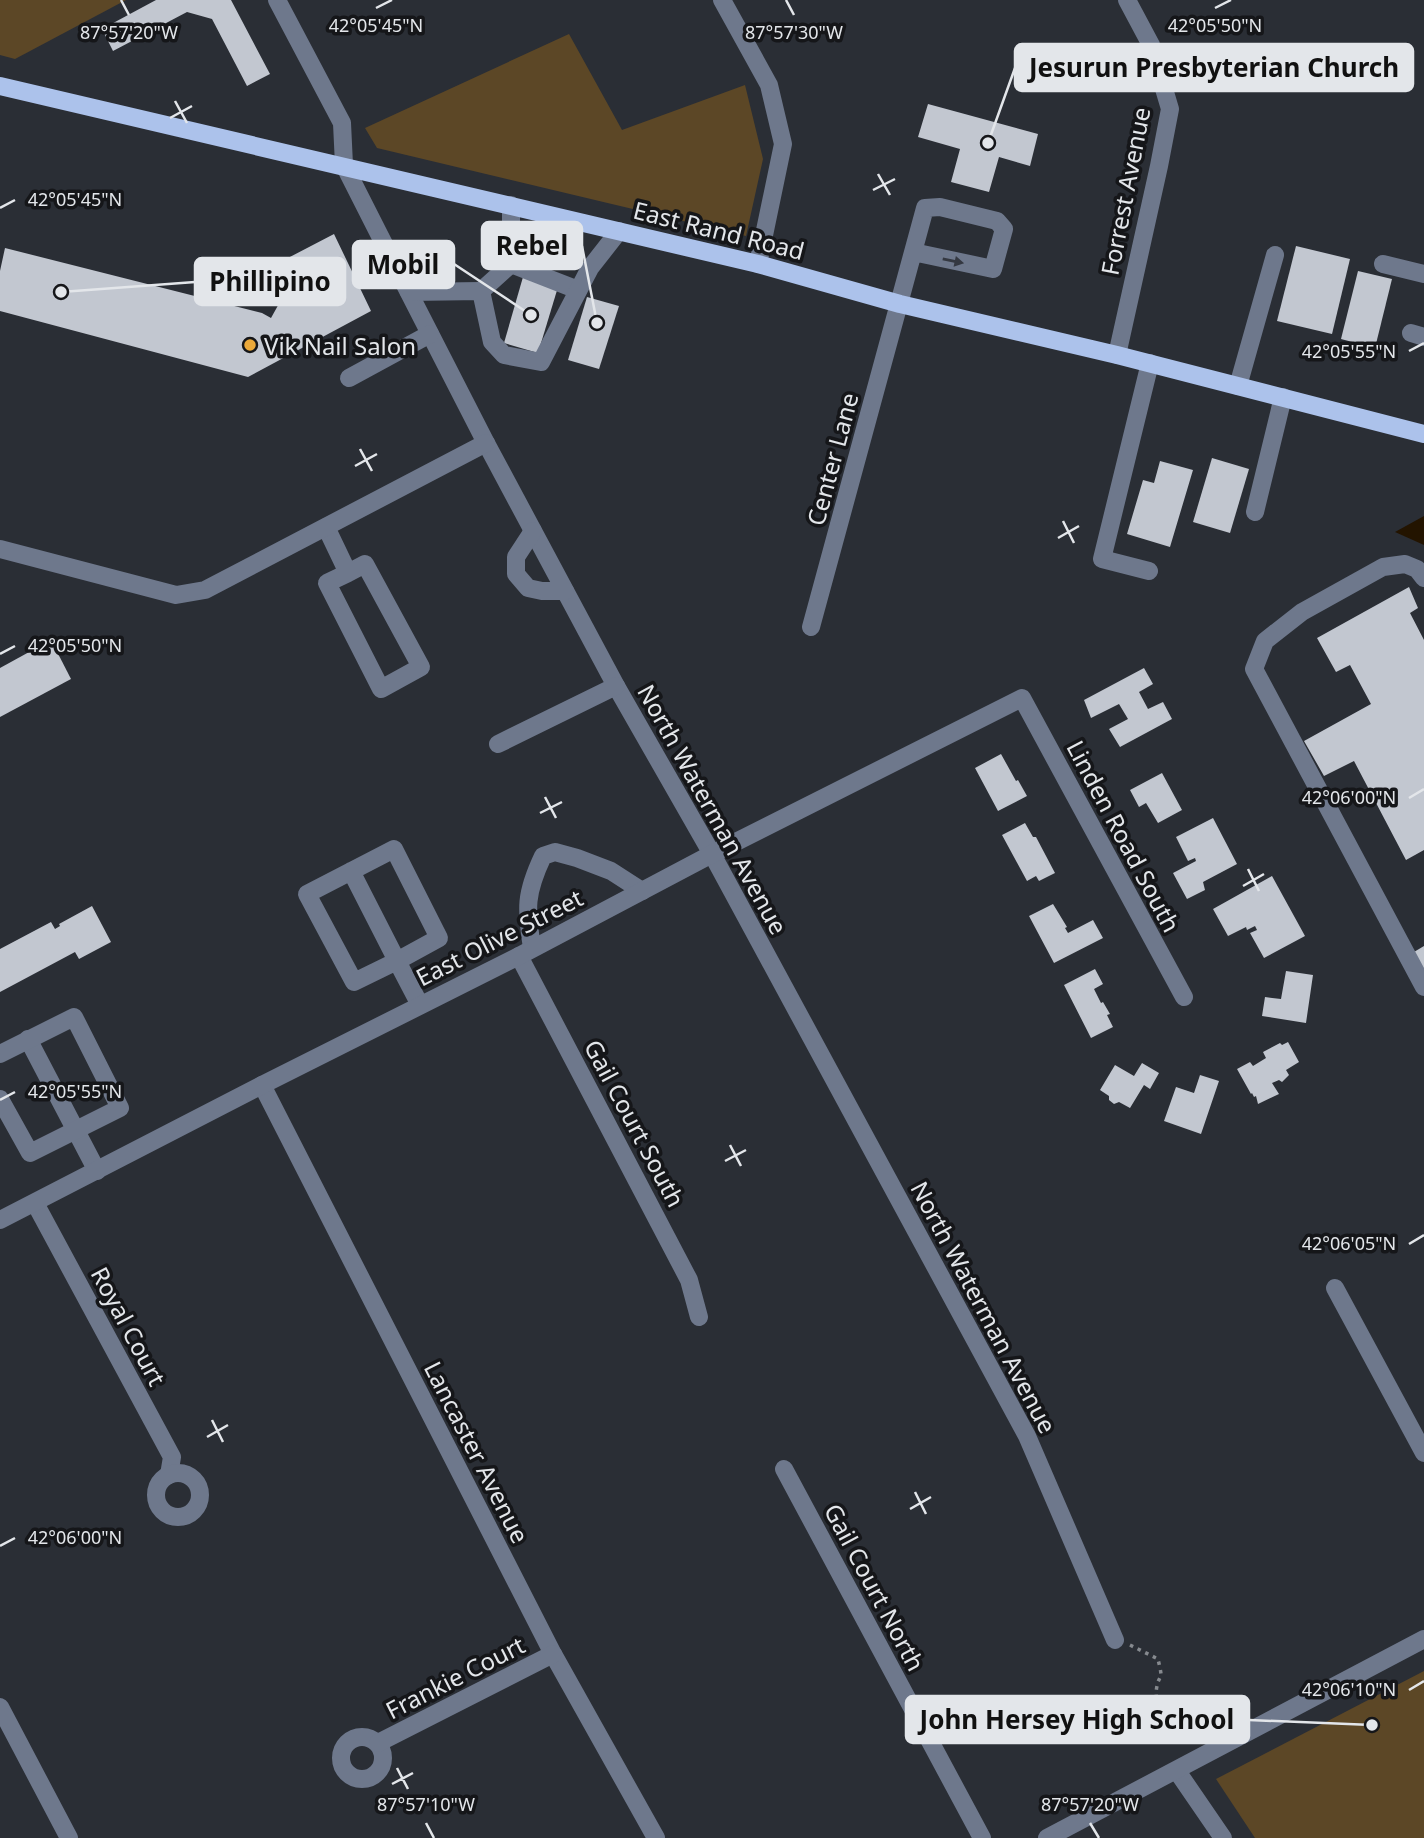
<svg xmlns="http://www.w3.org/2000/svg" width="1424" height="1838" font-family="'Noto Sans',sans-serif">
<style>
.green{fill:#5c4726}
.water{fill:#231400}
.building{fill:#c2c7d0}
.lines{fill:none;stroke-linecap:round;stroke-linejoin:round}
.path{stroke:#868a8f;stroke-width:3.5;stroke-dasharray:3.5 5;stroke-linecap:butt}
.minor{stroke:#6e788c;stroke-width:18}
.major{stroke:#acc2eb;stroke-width:18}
.oneway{fill:#343841}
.ticks{fill:none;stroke:#e3e6ea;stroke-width:2.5}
.poi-dot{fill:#eba93a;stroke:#151619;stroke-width:2.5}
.labels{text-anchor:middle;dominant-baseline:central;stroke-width:7;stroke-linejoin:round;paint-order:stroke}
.street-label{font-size:24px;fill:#e3e6ea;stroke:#151619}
.poi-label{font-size:24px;fill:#e3e6ea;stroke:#151619;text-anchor:start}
.ticks-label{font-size:18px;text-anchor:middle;fill:#e3e6ea;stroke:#151619;stroke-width:7;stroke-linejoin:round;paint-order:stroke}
.leader{fill:none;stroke:#e3e6ea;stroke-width:2.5}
.callout-dot{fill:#e3e6ea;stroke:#151619;stroke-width:2.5}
.callout{fill:#e3e6ea;stroke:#e3e6ea;stroke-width:2.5}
.callout-label{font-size:26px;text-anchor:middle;font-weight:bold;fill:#111}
</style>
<rect width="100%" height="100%" fill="#2a2e35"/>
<g class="green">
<polygon points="0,0 126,0 15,59 0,55"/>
<polygon points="569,34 622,130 745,85 763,159 746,236 377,148 365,128"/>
<polygon points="1424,1671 1424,1838 1255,1838 1216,1779"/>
</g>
<polygon class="water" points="1424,516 1424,545 1395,532"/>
<g class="building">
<polygon points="156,0 231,0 270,74 247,86 212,19 187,12 113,51 102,29"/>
<polygon points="928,104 1038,134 1030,166 999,157 989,192 951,182 960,149 918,137"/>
<polygon points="334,234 371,311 248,377 0,311 0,271 5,248 262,313 271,318 281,300 274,281 286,259"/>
<polygon points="1296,246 1350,259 1332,334 1277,321"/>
<polygon points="1358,271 1392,279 1375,348 1341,339"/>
<polygon points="523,277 558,287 538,353 504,343"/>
<polygon points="587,297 619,306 599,369 568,360"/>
<polygon points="1212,458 1249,469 1230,533 1193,522"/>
<polygon points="1160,461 1193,470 1170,547 1127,534 1143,480 1154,483"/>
<polygon points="1409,587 1418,608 1410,613 1424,640 1424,850 1406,860 1354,761 1324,776 1304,741 1371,704 1350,665 1336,672 1317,638"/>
<polygon points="51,640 71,679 0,717 0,668"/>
<polygon points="1144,668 1153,684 1139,692 1148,709 1163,702 1172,719 1120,747 1109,729 1128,719 1119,704 1091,718 1084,700"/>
<polygon points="1001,754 1016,781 1018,780 1027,796 998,811 975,768"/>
<polygon points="1162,773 1182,810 1158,823 1146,803 1139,807 1130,790"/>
<polygon points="1213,818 1237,864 1203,882 1205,890 1187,899 1173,873 1196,861 1195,858 1188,861 1176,837"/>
<polygon points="1025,823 1033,837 1036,837 1055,873 1039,881 1036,876 1027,881 1002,835"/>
<polygon points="1272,876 1305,936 1264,958 1250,933 1257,930 1255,926 1247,930 1246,927 1228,936 1213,909"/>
<polygon points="1053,904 1067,927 1065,928 1068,933 1093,920 1103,938 1054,963 1029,916"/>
<polygon points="92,906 111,942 79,959 75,952 0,992 0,949 51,922 55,929 60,926 59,924"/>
<polygon points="1424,946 1424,972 1414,952"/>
<polygon points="1095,969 1103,984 1094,989 1101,1003 1103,1002 1110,1014 1107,1015 1113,1027 1091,1038 1064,985"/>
<polygon points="1286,971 1313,975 1306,1023 1262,1016 1265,997 1281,999"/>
<polygon points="1288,1042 1299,1062 1286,1070 1289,1075 1282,1082 1279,1080 1272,1083 1279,1094 1258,1104 1256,1096 1254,1097 1252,1093 1251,1094 1237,1069 1250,1062 1253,1066 1266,1058 1263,1052 1280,1043 1282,1045"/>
<polygon points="1142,1063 1159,1073 1150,1089 1144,1085 1130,1108 1119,1102 1114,1104 1109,1100 1109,1096 1100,1090 1115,1065 1134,1076"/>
<polygon points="1200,1075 1219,1081 1201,1134 1164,1121 1176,1087 1194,1093"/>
</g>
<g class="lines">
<path class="path" d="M1130,1645L1158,1659C1159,1664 1161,1671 1161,1675C1160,1679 1157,1682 1157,1686C1151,1713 1177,1728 1198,1737"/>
<g class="minor">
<polyline points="277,0 342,123 344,165 382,240 486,443 616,686 712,854 1027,1436 1115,1640"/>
<polyline points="722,0 769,85 783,144 758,264"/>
<polyline points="511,264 578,290"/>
<polyline points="1383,264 1424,274"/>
<polyline points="481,291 511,264 511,205"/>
<polyline points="409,292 481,291 492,342 504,355 541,362 590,268 619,231"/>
<polyline points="1411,333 1424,337"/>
<polyline points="1117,355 1159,166 1170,109 1151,45 1127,0"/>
<polyline points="349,378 430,334"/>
<polyline points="1238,386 1275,255"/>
<polyline points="1255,512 1283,397"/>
<polyline points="326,527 348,573 365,564 421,667 381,689 327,583 348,573"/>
<polyline points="533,531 516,557 516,574 528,588 542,591 565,591"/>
<polyline points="0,549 176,595 205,590 486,443"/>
<polyline points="1149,571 1102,559 1150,363"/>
<polyline points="1424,578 1417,569 1405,564 1383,567 1302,612 1265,641 1254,669 1424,987"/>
<polyline points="811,627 925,208 940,207 997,221 1004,229 993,269 913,252"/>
<polyline points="498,744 616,686"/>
<polyline points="351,871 397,961 354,982 307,894 394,849 439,938 397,961 420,1005"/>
<path d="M532,948C526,908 525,894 543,856L555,852L577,858L611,871L642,891"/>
<polyline points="519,956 689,1280 699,1317"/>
<polyline points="28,1039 97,1171"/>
<polyline points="0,1054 74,1017 120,1108 30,1153 0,1099"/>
<polyline points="262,1085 553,1654 656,1838"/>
<polyline points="35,1203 172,1457 169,1475"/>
<polyline points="0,1220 262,1085 519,956 712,854 1022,698 1184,997"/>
<polyline points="1335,1288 1424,1453"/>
<polyline points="784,1469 982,1838"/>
<circle cx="178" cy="1495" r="22"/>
<polyline points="0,1707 69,1838"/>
<circle cx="362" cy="1758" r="21"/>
<polyline points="378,1743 553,1654"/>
<polyline points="1177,1771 1223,1838"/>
<polyline points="1047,1838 1424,1639"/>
</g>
<polyline class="major" points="0,86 758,264 900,304 1117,355 1424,434"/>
</g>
<defs><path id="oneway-solid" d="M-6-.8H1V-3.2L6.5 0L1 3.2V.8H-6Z" transform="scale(1.75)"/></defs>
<use class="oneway" href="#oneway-solid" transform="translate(953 261) rotate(12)"/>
<path class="ticks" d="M121,0L129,15M786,0L794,15M376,8L392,0M1215,8L1231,0M175,101L187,123M170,118L192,106M878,174L890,195M873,190L895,179M0,208L15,200M1409,351L1424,343M360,449L372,471M355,466L377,454M1063,521L1074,543M1058,538L1079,526M0,654L15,646M545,797L556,818M1409,798L1424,789M540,813L562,802M1248,869L1259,891M1243,886L1264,874M0,1100L15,1092M730,1145L741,1166M725,1161L746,1150M1409,1244L1424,1235M212,1420L223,1442M207,1437L228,1425M915,1492L926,1514M910,1509L931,1497M0,1546L15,1538M1409,1690L1424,1681M397,1768L408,1789M392,1784L413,1773M426,1823L434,1838M1090,1823L1099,1838"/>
<circle class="poi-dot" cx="250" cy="345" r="7"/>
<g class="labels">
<g class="street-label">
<text transform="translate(1125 191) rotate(-79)">Forrest Avenue</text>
<text transform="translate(719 230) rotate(14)">East Rand Road</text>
<text transform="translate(832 459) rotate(-75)">Center Lane</text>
<text transform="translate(713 809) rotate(61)">North Waterman Avenue</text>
<text transform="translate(1124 836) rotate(62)">Linden Road South</text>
<text transform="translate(499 937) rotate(-27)">East Olive Street</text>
<text transform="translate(635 1123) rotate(62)">Gail Court South</text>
<text transform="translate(984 1307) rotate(62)">North Waterman Avenue</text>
<text transform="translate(129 1326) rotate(62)">Royal Court</text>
<text transform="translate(477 1452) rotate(63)">Lancaster Avenue</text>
<text transform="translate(875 1587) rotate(62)">Gail Court North</text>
<text transform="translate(455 1677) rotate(-27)">Frankie Court</text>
</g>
<g class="poi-label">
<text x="264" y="345">Vik Nail Salon</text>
</g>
</g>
<g class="ticks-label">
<text x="376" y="32">42°05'45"N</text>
<text x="1215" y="32">42°05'50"N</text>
<text x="129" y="39">87°57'20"W</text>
<text x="794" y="39">87°57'30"W</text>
<text x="75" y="206">42°05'45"N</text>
<text x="1349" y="358">42°05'55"N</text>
<text x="75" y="652">42°05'50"N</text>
<text x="1349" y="804">42°06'00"N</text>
<text x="75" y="1098">42°05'55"N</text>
<text x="1349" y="1250">42°06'05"N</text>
<text x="75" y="1544">42°06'00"N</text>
<text x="1349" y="1696">42°06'10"N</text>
<text x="426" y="1811">87°57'10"W</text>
<text x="1090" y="1811">87°57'20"W</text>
</g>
<path class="leader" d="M988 143L1015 68M597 323L582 246M531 315L454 264M61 292L195 282M1372 1725L1249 1720"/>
<g class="callout-dot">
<circle cx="988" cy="143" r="7"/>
<circle cx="597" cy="323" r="7"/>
<circle cx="531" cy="315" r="7"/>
<circle cx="61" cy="292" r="7"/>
<circle cx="1372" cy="1725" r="7"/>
</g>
<g class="callout">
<rect x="1015" y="44" width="398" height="47" rx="7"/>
<rect x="482" y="222" width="100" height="47" rx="7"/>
<rect x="353" y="241" width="101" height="47" rx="7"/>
<rect x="195" y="258" width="150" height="47" rx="7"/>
<rect x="906" y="1696" width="343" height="47" rx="7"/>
</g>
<g class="callout-label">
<text x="1214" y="77">Jesurun Presbyterian Church</text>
<text x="532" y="255">Rebel</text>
<text x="403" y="274">Mobil</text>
<text x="270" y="291">Phillipino</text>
<text x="1077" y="1729">John Hersey High School</text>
</g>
</svg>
